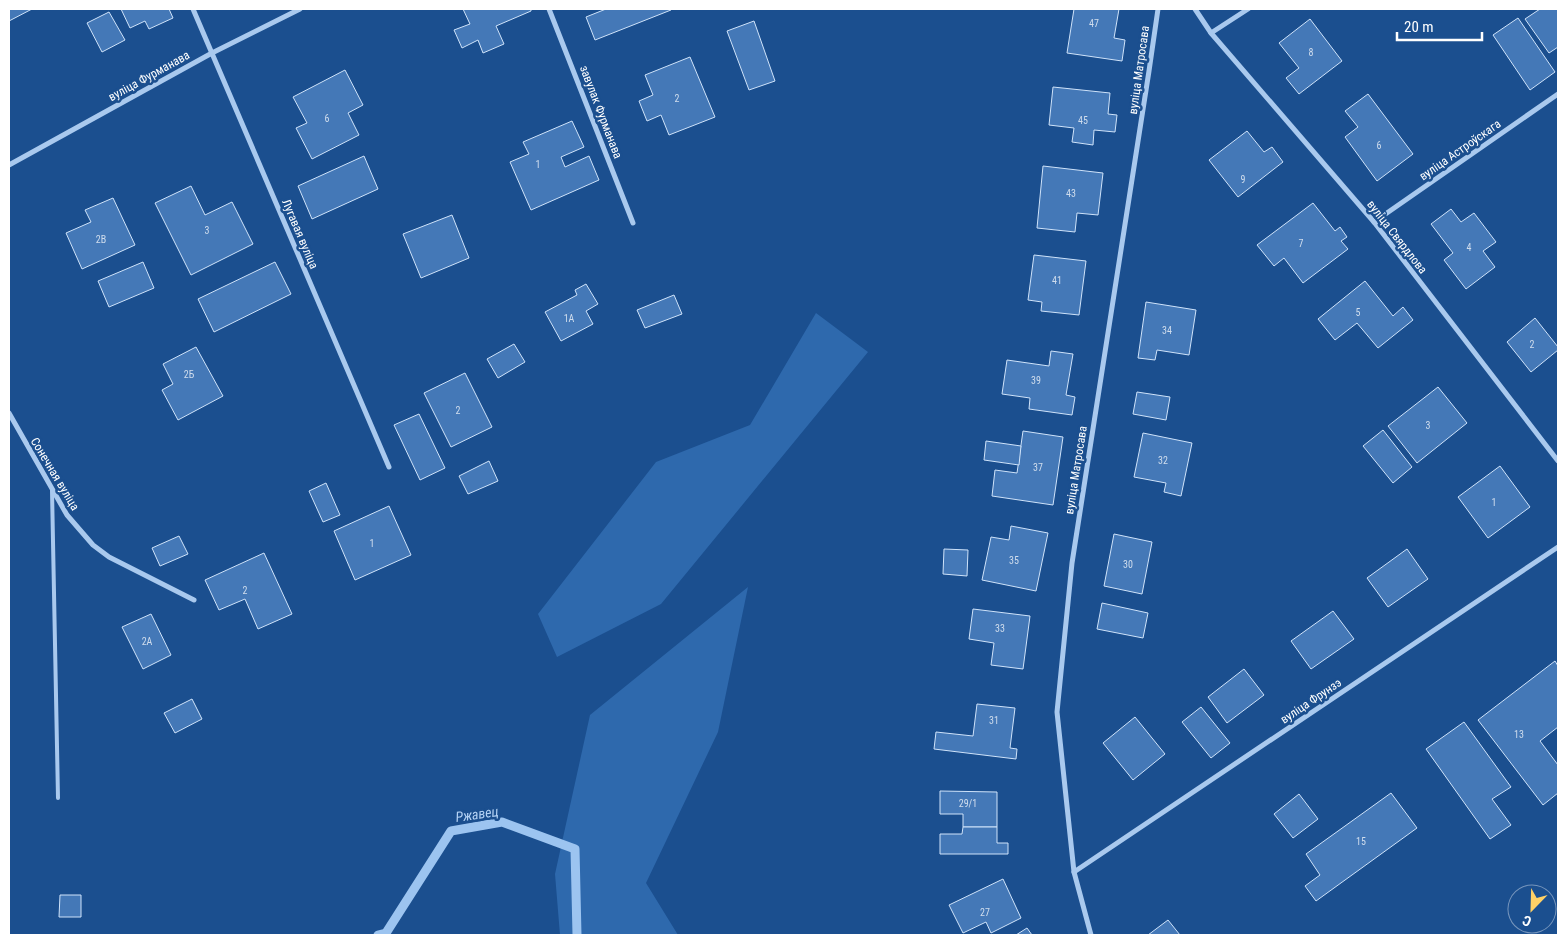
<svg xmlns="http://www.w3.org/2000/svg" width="1567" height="944" font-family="'Roboto Condensed',sans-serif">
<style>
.green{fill:#2e69ad}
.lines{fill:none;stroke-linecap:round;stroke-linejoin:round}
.stream{stroke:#9cc4f0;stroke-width:9}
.building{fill:#4478b7;stroke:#cfe3fa}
.service{stroke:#a9c9ee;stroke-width:4}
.minor{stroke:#a9c9ee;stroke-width:5}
.labels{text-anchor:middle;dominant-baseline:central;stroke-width:5;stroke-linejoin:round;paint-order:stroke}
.number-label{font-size:10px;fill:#d0dded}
.street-label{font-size:12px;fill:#fff;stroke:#1b4f8f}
.water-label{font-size:14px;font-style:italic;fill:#b5d3f5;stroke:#1b4f8f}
</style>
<rect width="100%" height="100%" fill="#1b4f8f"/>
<g class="green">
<polygon points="816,313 868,352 661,604 557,657 538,614 656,462 750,425"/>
<polygon points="748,587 718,732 646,883 678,935 560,935 555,874 590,715"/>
</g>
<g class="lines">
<polyline class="stream" points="378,935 386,933 451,831 502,822 575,849 577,935"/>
</g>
<g class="building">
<polygon points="9,9 32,9 9,21"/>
<polygon points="121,9 169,9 173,18 149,29 145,21 130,28"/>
<polygon points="463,9 531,9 531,11 496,26 504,44 483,53 478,40 462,48 454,30 470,24"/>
<polygon points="606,9 671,9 671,10 595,40 586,17"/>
<polygon points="1074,9 1119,9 1114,38 1125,40 1122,61 1067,53"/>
<polygon points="1540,9 1558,9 1558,47 1549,53 1525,19"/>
<polygon points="109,12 125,40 102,52 87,23"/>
<polygon points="1518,18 1555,72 1530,90 1493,35"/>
<polygon points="1310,19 1342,61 1299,94 1286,78 1299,68 1279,43"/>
<polygon points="754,21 775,81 749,90 727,31"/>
<polygon points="690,57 715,117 669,135 661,115 647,121 639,101 653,95 645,75"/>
<polygon points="345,70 363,105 348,113 359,135 312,159 296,128 307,123 293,97"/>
<polygon points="1053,87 1110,93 1108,114 1117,115 1115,132 1094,130 1093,145 1072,142 1074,128 1049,125"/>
<polygon points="1368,94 1413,154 1377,181 1345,137 1358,127 1345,111"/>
<polygon points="572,121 584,147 561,157 565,167 589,156 599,180 531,210 510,162 529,154 523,142"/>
<polygon points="1247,131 1264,152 1272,147 1283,162 1238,197 1209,160"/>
<polygon points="364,156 378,189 312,219 298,186"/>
<polygon points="1043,166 1103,173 1098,215 1077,213 1075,232 1037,228"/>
<polygon points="191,186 205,215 232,202 253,244 191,275 155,203"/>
<polygon points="113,198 135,245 82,269 66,233 91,222 85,210"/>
<polygon points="1313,203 1335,231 1340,227 1347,237 1341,241 1348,249 1303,283 1284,258 1274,266 1257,245"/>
<polygon points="1451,209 1461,222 1474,213 1496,242 1483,251 1495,267 1466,289 1444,260 1453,253 1431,224"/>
<polygon points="452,215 469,258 421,278 403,234"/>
<polygon points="1034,255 1086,261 1079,315 1041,311 1042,302 1028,300"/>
<polygon points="143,262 154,288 109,307 98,281"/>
<polygon points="275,262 291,294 214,332 198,299"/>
<polygon points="1365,281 1393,316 1403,307 1413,320 1378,348 1357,323 1335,340 1318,319"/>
<polygon points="586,284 598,304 586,311 593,324 561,341 545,312 577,295 575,290"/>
<polygon points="674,295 682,314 645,328 637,310"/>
<polygon points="1146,302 1196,310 1189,355 1157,350 1155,360 1138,358"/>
<polygon points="1535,318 1558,347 1558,350 1531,372 1507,342"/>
<polygon points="514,344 525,362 498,378 487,359"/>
<polygon points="196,347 223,396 178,420 162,390 173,384 163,364"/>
<polygon points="1051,351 1073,354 1066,395 1075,397 1072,415 1029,409 1030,398 1002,394 1007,360 1049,366"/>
<polygon points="465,373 492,427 451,447 424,393"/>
<polygon points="1438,387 1467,423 1417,463 1388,426"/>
<polygon points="1137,392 1170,397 1166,420 1133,414"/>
<polygon points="419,414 445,468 420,480 394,425"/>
<polygon points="1383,430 1412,467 1393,483 1363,446"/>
<polygon points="1023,431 1063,437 1053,505 992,496 995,470 1017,473"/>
<polygon points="1143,433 1192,443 1181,496 1164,492 1166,483 1134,477"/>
<polygon points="986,441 1021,446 1019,465 984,460"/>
<polygon points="489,461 498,481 468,494 459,476"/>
<polygon points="1500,466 1530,507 1488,538 1458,497"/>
<polygon points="326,483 340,515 323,522 309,491"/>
<polygon points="389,506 411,555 355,580 334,531"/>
<polygon points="1011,526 1048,533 1036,591 982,580 991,537 1009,540"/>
<polygon points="1114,534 1152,542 1142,594 1104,586"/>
<polygon points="179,536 188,554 160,566 152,548"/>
<polygon points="944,549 968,550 967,576 943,574"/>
<polygon points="1407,549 1428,579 1388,607 1367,578"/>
<polygon points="264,553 292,614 258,629 245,599 219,610 205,580"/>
<polygon points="1102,603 1148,613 1143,638 1097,629"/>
<polygon points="973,609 1030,616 1023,669 991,665 994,643 969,639"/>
<polygon points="1333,611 1354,639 1311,669 1291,641"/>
<polygon points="151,614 171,655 143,669 122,627"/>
<polygon points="1555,661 1558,666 1558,727 1540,741 1558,765 1558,793 1543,805 1478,720"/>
<polygon points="1244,669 1264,695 1227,723 1208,697"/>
<polygon points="192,699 202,719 175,733 164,713"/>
<polygon points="977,704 1015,708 1010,748 1017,749 1016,759 934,749 936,732 973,736"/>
<polygon points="1201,707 1230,743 1211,758 1182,722"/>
<polygon points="1135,717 1165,754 1133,780 1103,743"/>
<polygon points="1464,722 1511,787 1492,799 1511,825 1490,839 1426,749"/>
<polygon points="940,791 997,792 997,827 963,827 963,814 940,814"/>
<polygon points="1391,793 1417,828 1316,901 1305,886 1320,875 1306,854"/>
<polygon points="1299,794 1318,819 1293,838 1274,814"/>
<polygon points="963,827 997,827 997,843 1008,843 1008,854 940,854 940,834 962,834"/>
<polygon points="1003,879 1021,918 991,933 986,922 963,933 949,905"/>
<polygon points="60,895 81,895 81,917 59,917"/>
<polygon points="1168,920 1180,935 1148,935"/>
<polygon points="1027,928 1032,935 1016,935"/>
</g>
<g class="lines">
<polyline class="service" points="52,490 58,798"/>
<g class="minor">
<polyline points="193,9 389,467"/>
<polyline points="549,9 633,223"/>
<polyline points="1195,9 1211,33 1374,222 1558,461"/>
<polyline points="1211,33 1248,9"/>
<polyline points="9,165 212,53 300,9"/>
<polyline points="1374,222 1558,94"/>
<polyline points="9,413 67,515 93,545 109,557 194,600"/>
<polyline points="1074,872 1558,547"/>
<polyline points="1091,935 1074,872 1057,712 1072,563 1149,71 1158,9"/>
</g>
</g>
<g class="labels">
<g class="number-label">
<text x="1094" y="23">47</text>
<text x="1311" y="52">8</text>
<text x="677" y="98">2</text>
<text x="327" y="118">6</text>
<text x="1083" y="120">45</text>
<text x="1379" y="145">6</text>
<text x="538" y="164">1</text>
<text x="1243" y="179">9</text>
<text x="1071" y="193">43</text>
<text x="207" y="230">3</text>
<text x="101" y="239">2В</text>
<text x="1301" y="243">7</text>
<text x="1469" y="247">4</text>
<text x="1057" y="280">41</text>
<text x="1358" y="312">5</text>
<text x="569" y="318">1А</text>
<text x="1167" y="330">34</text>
<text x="1532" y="344">2</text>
<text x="189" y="374">2Б</text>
<text x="1036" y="380">39</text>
<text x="458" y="410">2</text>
<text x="1428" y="425">3</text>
<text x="1163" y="460">32</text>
<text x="1038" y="467">37</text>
<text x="1494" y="502">1</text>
<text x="372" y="543">1</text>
<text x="1014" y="560">35</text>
<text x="1128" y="564">30</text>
<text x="245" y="590">2</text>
<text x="1000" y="628">33</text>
<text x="147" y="641">2А</text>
<text x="994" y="720">31</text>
<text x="1519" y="734">13</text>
<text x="968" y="803">29/1</text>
<text x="1361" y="841">15</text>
<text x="985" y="912">27</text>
</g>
<g class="street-label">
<text transform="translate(1139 70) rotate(-82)">вуліца Матросава</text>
<text transform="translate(149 76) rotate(-29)">вуліца Фурманава</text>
<text transform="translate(601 112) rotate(69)">завулак Фурманава</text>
<text transform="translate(1460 150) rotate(-35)">вуліца Астроўскага</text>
<text transform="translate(300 234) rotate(67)">Лугавая вуліца</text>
<text transform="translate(1397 237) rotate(52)">вуліца Свярдлова</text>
<text transform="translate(1076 470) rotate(-81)">вуліца Матросава</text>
<text transform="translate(55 474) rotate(59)">Сонечная вуліца</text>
<text transform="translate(1311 701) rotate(-34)">вуліца Фрунзэ</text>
</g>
<g class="water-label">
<text transform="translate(477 814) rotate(-8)">Ржавец</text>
</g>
</g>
<rect width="1567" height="944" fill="none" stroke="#ffffff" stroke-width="20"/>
<g transform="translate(1532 909) rotate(203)"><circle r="24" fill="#1b4f8f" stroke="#7695bc"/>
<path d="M0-4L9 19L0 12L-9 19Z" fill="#ffd166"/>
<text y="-8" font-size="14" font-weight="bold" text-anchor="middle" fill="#ffffff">С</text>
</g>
<path d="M1397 32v8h85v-8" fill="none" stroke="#ffffff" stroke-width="2.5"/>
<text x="1404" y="32" font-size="15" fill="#ffffff" stroke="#1b4f8f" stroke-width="4" paint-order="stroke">20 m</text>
</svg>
